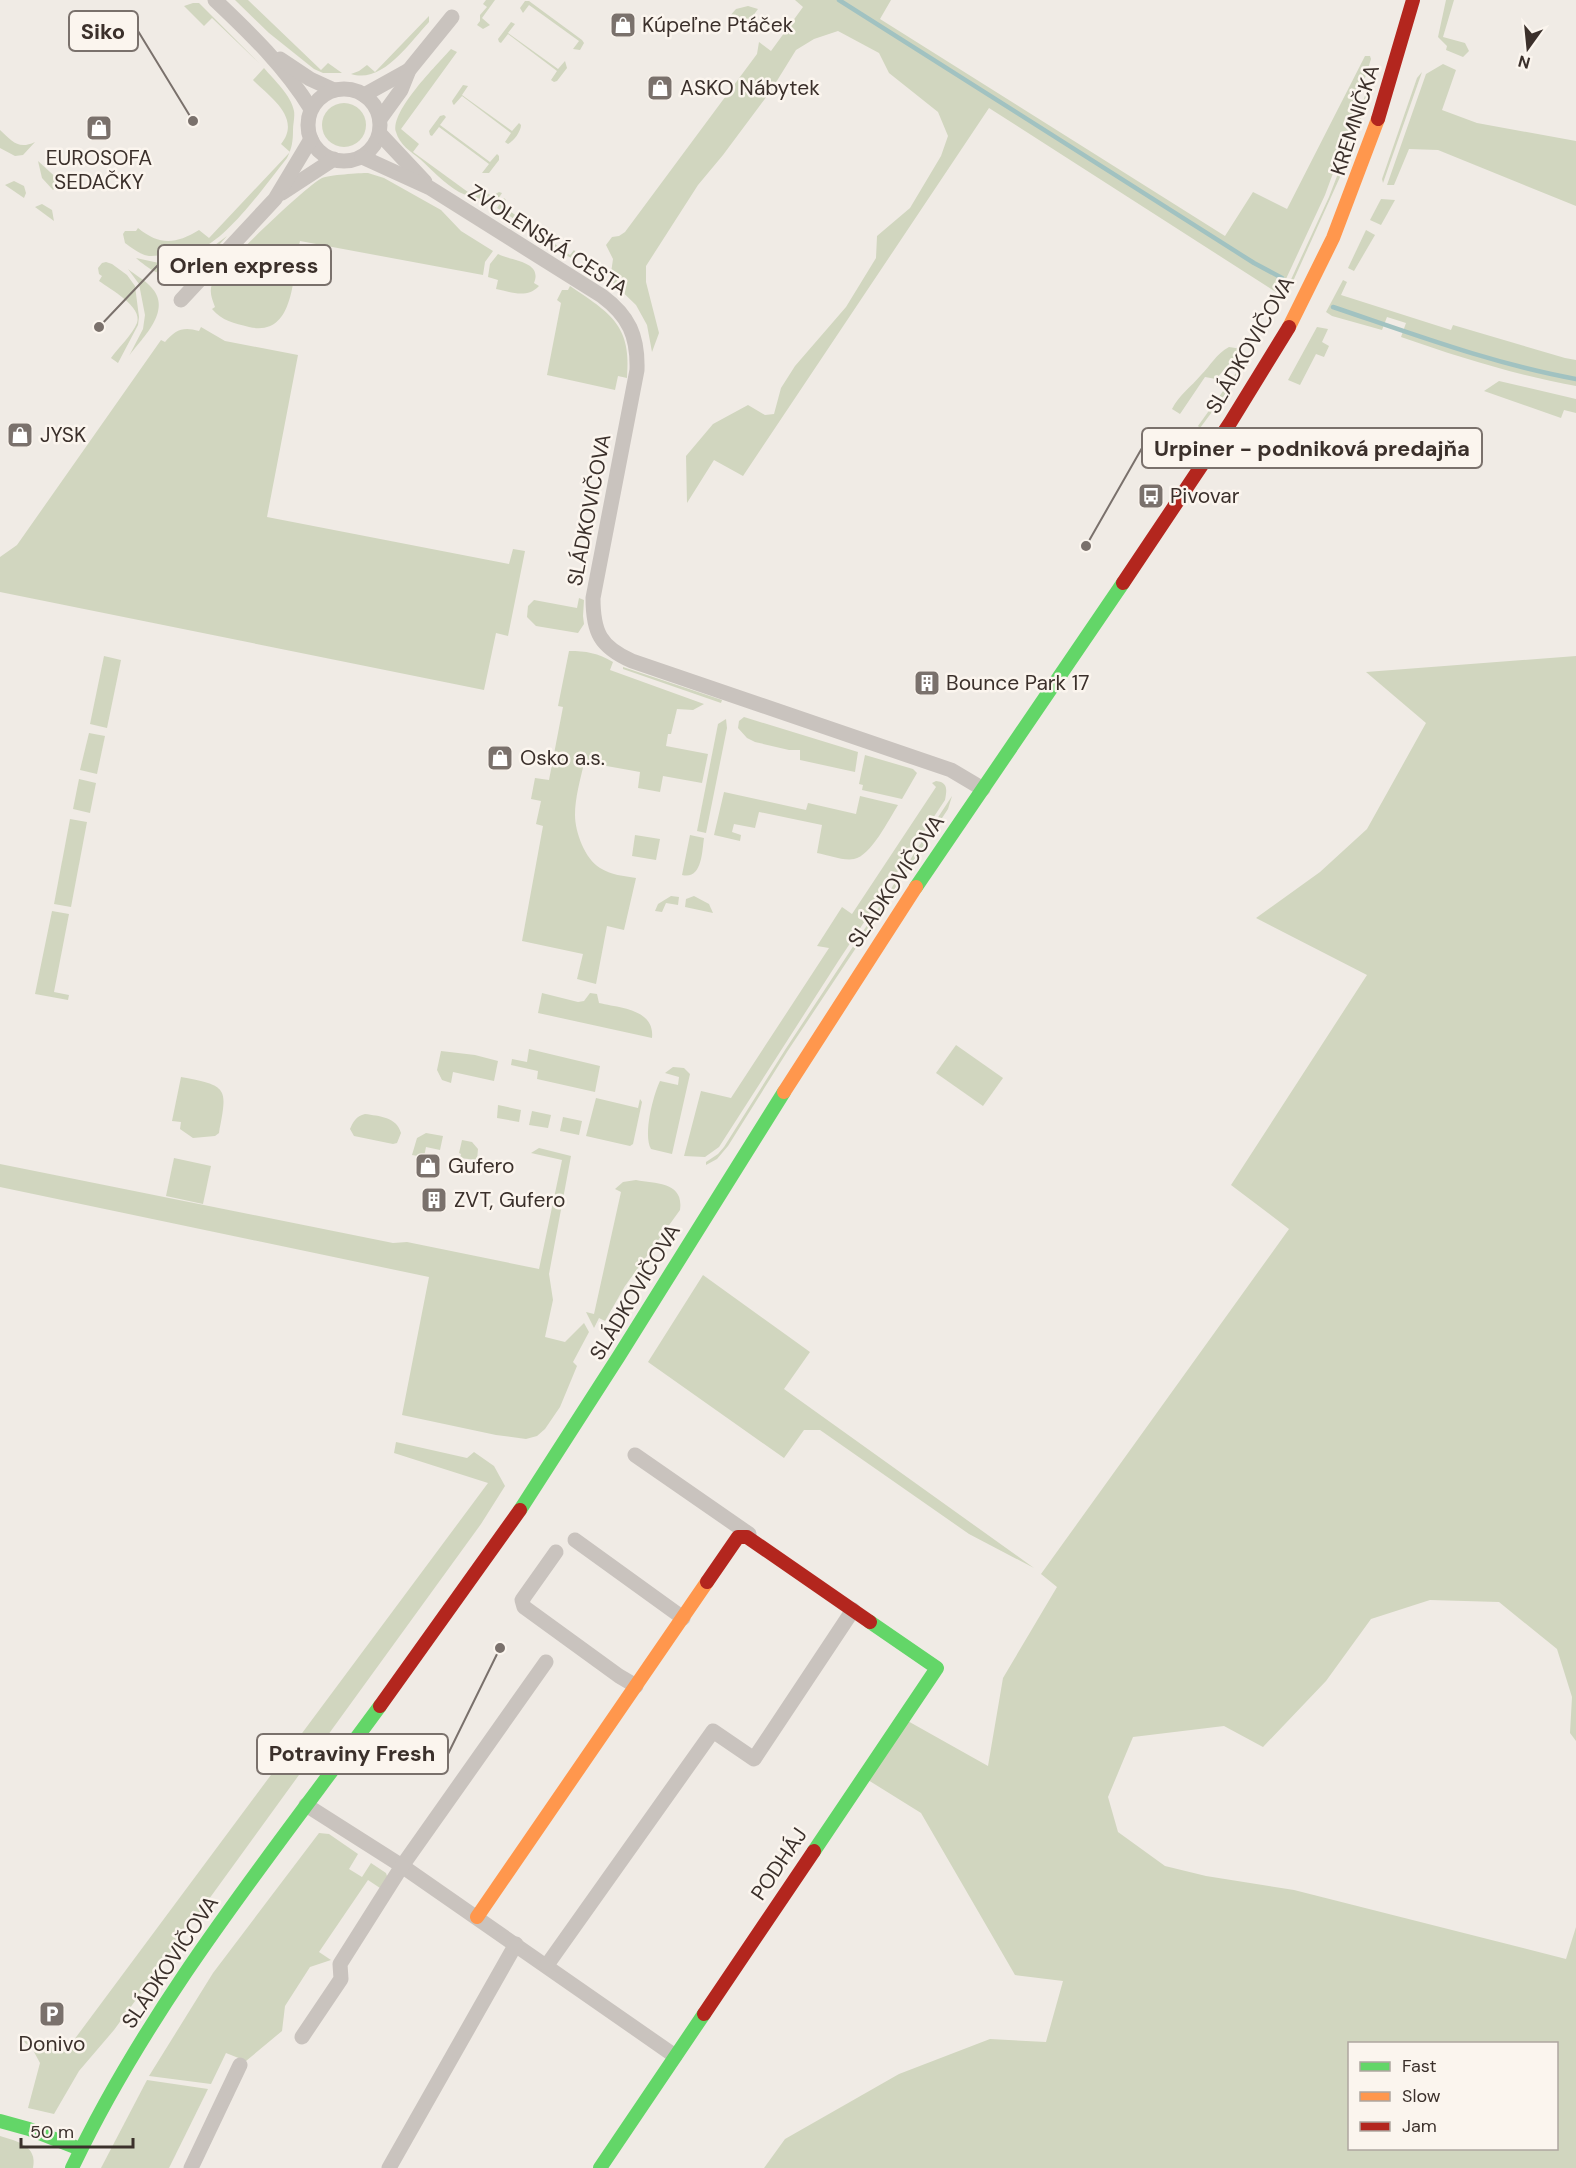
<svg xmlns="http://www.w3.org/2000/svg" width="1576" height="2168" font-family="'DM Sans',sans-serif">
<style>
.green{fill:#d1d6bf;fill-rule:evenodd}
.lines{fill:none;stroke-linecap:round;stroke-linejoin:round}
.stream{stroke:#a1c2c1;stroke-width:4.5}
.street{stroke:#c9c3be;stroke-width:15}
.fast{stroke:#63d668;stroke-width:14}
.slow{stroke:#ff974d;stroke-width:14}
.jam{stroke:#b3261e;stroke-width:14}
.labels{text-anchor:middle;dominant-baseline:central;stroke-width:5;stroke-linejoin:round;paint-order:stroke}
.poi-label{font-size:21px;fill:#3b302b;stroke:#fbf5ee;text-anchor:start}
.street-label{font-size:21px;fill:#3b302b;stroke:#fbf5ee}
.leader{fill:none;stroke:#7a716c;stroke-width:2}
.callout-dot{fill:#7a716c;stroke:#fbf5ee;stroke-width:2}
.callout{fill:#fbf5ee;stroke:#7a716c;stroke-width:2}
.callout-label{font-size:22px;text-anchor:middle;font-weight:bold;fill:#3b302b}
</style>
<rect width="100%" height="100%" fill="#f0ebe5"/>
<g class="green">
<polygon points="235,0 248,0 321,70 328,63 342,73 323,73 314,69 269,33"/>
<polygon points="486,0 495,0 482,18 490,25 483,29 477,25 480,21 480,15 487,7 483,4"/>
<polygon points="795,0 891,0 880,19 1225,236 1253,192 1287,209 1365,56 1370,56 1371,59 1347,135 1325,195 1279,294 989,108 743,476 714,460 687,503 686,456 713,424 748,405 765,415 774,414 781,388 795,366 846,307 876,258 877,236 910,208 941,156 948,136 938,112 889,73 879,53 838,31 814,39 796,50 770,92 723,155 698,185 646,266 646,282 659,333 652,352 647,325 636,305 610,280 613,259 606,245 612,237 619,236 625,232 757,54 759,42 771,51 803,7"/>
<polygon points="1446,0 1454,0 1443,37 1465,43 1469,51 1463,57 1446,50 1447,46 1438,37"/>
<polygon points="525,1 529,1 582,40 584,43 580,50 573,49 579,41 529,5 523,13 520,8"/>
<polygon points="193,3 199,3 260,64 212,18 204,26 184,6"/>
<polygon points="748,6 758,9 744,28 729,17 736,9"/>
<path d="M429,16V22C409,43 383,84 351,74L359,71L367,65L375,72Z"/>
<polygon points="511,22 515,24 508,33 558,69 565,61 567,68 557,81 554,82 551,80 557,71 508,34 501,43 499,42 498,39"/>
<path d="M451,49L457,52L401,129L419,144L413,152L472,195L478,188L492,196L499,192L502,193L494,205C482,197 471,198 459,192C445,184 432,170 420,159C411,152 399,144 396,132C390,111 437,65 451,49Z"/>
<polygon points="1443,64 1456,70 1442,110 1477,123 1576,141 1576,206 1438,150 1409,149 1394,185 1387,185 1426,74"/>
<path d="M264,68C274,80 291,95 294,111C295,117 293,124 293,130C293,141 292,148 287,158C267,183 228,239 198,250C190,253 184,253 175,253C148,256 149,261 125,243L123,234L125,231H136L138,228C160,246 176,244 199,230L209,238L290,152L281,144C302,118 270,97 253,80Z"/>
<polygon points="1373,70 1375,70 1355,138 1340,177 1285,299 1283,297 1329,197 1352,137"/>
<polygon points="1422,72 1383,183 1382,179 1417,78"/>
<path d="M463,85L468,86L462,95L512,131L519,123L521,125C521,131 514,141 508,144L505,142L511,133L462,96L454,105L453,104L452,101Z"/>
<circle cx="344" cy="125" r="22"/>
<polygon points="444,115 446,117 440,125 490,162 497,154 499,156 499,160 489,173 482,173 489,164 439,127 432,136 430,135 429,131 440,116"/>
<path d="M0,130C12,141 18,150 35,142L23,155L15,156L0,148Z"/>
<polygon points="38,161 61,182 53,190 42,178"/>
<path d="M368,173L384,178L441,210L461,231L493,251L485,262L483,275L300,241C292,271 297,338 249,327C234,323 222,321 212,309L215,307C212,299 209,292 212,284C217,271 308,184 322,178C328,175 360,173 368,173Z"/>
<polygon points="14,181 24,186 26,193 24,198 5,185"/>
<polygon points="504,198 506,200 503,206 507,209 570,255 574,250 577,254 575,260 536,239 519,222 497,208"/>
<polygon points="1381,199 1395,200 1381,225 1370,220"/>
<polygon points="42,204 52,210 54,221 35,207"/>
<polygon points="1366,230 1375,235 1354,271 1348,268"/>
<path d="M227,236C209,256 187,287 156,272C149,269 142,263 136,258L159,263L173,259H190L203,254Z"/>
<path d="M498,254C511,261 543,261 534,283L539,286C527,299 511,292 496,289L498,280L488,277L490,264Z"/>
<path d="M106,262L112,264L127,275L135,286L139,317L138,325L118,363L111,358C119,347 132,335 137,323C143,307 110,289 99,281L102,276L99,274L98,268L102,263Z"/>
<path d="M128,269C135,275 145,280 151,287C173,310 143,337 129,356L143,329L145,315L139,284Z"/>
<path d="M1343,280L1347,282L1341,295L1451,330L1453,325L1565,358L1576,360V386C1516,375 1458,357 1401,337L1406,323L1387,317L1382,330L1332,316L1326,312Z"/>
<path d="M570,286C610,313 632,325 627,378L618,376L615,390L547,375L561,303L557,300L562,290H568Z"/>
<path d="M201,327L225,341L298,355L267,517L509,564L513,549L525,551L508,636L496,633L484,690L0,592V557L17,545L161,340L165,342C175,330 183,326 199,331Z"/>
<polygon points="1317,327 1328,329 1322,342 1329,346 1324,357 1316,354 1300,385 1288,380"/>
<path d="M1229,347L1242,349L1216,379L1205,377L1180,414L1172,409C1179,395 1191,387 1201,375C1211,365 1216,354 1229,347Z"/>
<polygon points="1249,355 1252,358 1250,361 1200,428 1198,426"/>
<polygon points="1499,381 1576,399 1576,413 1564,410 1561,418 1484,391"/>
<polygon points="579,598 584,600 583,616 584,624 578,633 536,626 527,617 528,606 534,600 577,608"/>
<path d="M569,651C586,651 598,653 613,662L610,670L704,704L693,710L677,709L671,734H668L666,746L708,754L702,783L663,776L660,792L638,788L640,772L601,765V762L585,759C581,777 575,797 575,815C575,832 585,859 600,868C611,875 624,876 636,878L624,930L607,926L596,984L577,979L583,954L522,941L543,826L536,824L541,801L531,799L535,778L549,780L563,707L558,706Z"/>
<polygon points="104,656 121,660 107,728 90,724"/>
<path d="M1576,656V1741L1570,1733L1572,1697L1557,1649L1499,1602L1430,1600L1371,1619L1326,1681L1263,1747L1224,1726L1133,1737L1108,1797L1118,1832L1165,1866L1206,1876L1294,1890L1566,1959L1576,1927V2168H764L785,2139L899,2074L990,2039L1046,2042L1063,1981L1015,1975L921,1813L868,1780L906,1720L988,1766L1003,1678L1057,1587L1041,1574L1289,1229L1231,1185L1367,975L1256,918L1320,872L1367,829L1426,723L1366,672ZM1350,2044H1556V2148H1350Z"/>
<polygon points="623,667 722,700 721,703 623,669"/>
<polygon points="744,717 858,752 855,772 800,760 800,750 789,750 755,742 747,738 738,728 739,721"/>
<polygon points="726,719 727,728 706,833 697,831 718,724"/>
<polygon points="89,733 105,736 97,774 80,770"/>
<polygon points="865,755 913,769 917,773 902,799 862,790 863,785 859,784"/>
<polygon points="79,779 96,783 90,813 73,809"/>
<path d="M936,781C948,782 947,790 945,800L839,960L719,1147L705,1157L684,1156L701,1091L731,1098L829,948L817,946L842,907L852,914L936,787L932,783Z"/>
<path d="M724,792L806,810L808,803L856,814L860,796L898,805C889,819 871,856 854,859C843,861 828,855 817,853L822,825L759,812L755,828L734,824L732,832L741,835L740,841L714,835Z"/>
<polygon points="952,796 948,809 787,1052 728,1146 717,1159 706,1165 706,1162 718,1154 724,1147 785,1050"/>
<polygon points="70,819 87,822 71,907 54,904"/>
<polygon points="635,835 660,839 656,860 632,856"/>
<path d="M690,835L704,838C702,852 702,880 682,875Z"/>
<polygon points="671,896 679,897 678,905 666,903 662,912 655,911 658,904"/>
<polygon points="694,896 709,904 713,913 685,907 686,899"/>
<polygon points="52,911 69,914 54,992 69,995 68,1000 35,994"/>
<path d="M542,993L578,1002L584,1001L590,993L597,994L599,1003C620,1008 655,1009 652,1038L538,1013Z"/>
<polygon points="956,1045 1003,1078 983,1106 936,1073"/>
<polygon points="529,1049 600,1066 595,1092 537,1079 538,1071 511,1065 512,1059 527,1062"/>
<polygon points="441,1051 475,1055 498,1061 494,1081 453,1072 451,1083 442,1080 437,1070"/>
<path d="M673,1067L684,1068L690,1074L672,1154L651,1149C643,1134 653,1096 660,1081L678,1085L679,1077L665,1073Z"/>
<path d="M181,1077C228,1086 228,1087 219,1133L215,1136L193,1138L180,1129L181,1122L172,1121Z"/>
<polygon points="596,1098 638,1108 640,1099 642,1102 633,1144 630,1146 586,1136"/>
<polygon points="498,1105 521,1110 519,1122 497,1118"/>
<polygon points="532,1111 551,1115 548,1128 529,1125"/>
<path d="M365,1114C379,1116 397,1117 401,1133L397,1143L393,1144L354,1136L350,1129C353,1122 356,1116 365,1114Z"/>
<polygon points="563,1117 582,1121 579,1135 560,1131"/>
<polygon points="426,1133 443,1136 440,1150 426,1147 424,1157 412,1155 417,1138"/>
<polygon points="462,1140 472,1142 478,1149 477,1160 460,1158 461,1154 459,1153"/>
<polygon points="539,1148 571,1156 549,1274 553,1300 545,1337 565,1342 584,1323 589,1332 573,1362 577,1366 560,1407 545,1429 537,1436 526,1439 496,1435 402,1415 429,1277 0,1187 0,1164 393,1243 407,1242 539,1269 562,1160 531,1153"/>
<polygon points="174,1158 211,1166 203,1204 166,1196"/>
<path d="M636,1180C657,1184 684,1182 680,1210L625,1286L605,1321L599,1318L594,1328L586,1312L594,1314L621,1192L615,1189L623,1182Z"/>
<polygon points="703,1275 810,1352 784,1389 1034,1568 969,1534 820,1430 804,1430 784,1458 648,1362"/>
<polygon points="396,1442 467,1458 474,1452 494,1466 505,1486 481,1524 114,2030 79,2071 54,2114 28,2108 40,2063 33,2050 22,2040 65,2052 488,1483 394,1453"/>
<polygon points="319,1833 329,1834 358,1854 349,1869 362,1877 371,1863 386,1873 388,1879 380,1888 368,1880 319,1952 331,1960 310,1967 285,2006 282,2031 246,2061 226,2053 211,2084 149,2076 213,1973"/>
<polygon points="147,2080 208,2089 169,2168 101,2168"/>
<path d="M0,2136C17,2141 38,2146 33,2168H0Z"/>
</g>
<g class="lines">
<g class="stream">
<polyline points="839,0 1254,263 1282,278"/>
<path d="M1333,307C1413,334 1493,364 1576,379"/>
</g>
<g class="street">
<path d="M215,0C251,34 285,67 311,109"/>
<polyline points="280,59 310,79 334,90"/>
<circle cx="344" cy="125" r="36"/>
<polyline points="364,95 409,70"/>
<polyline points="380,119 401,90 409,70 452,17"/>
<polyline points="380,134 425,182"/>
<path d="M362,157L430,188L602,296C629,316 638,336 637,370L593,598C593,632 600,647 632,661L951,770L983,789"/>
<polyline points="282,193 334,159"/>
<polyline points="181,300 275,199 311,139"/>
<polyline points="635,1455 749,1534"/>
<polyline points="575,1540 683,1618"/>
<polyline points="556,1552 522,1600 524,1607 619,1676 636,1686"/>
<polyline points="306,1805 402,1866 675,2056"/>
<polyline points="547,1965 713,1731 754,1759 853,1610"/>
<polyline points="302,2037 341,1979 340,1964 402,1866 546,1662"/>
<polyline points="191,2168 240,2065"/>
<polyline points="389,2168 516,1944"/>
</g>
<g class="fast">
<polyline points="916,887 1123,583"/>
<polyline points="520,1510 619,1356 784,1092"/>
<polyline points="814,1851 937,1668 870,1622"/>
<polyline points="0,2121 29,2129 80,2149"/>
<path d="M72,2168C152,2000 271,1855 380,1706"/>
<polyline points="600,2168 704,2014"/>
</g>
<g class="slow">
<polyline points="1289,327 1333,238 1378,119"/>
<polyline points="784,1092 916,887"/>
<polyline points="477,1917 707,1582"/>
</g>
<g class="jam">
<polyline points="1378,119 1413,0"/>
<polyline points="1123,583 1230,423 1289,327"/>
<polyline points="707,1582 738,1537 747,1537 870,1622"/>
<polyline points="380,1706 520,1510"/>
<polyline points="704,2014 814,1851"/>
</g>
</g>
<defs>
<g id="shop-square" transform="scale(1.35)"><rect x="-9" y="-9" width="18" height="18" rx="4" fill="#7a716c" stroke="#fbf5ee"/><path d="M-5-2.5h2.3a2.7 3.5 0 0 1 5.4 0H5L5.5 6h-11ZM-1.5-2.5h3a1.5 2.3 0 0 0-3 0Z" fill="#fff"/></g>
<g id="bus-square" transform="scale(1.35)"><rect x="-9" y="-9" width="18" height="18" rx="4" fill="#7a716c" stroke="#fbf5ee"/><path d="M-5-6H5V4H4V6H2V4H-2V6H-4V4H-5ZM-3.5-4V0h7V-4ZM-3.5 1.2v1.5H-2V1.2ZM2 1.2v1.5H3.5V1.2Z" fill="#fff"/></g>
<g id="building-square" transform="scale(1.35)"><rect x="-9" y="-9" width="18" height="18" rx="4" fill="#7a716c" stroke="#fbf5ee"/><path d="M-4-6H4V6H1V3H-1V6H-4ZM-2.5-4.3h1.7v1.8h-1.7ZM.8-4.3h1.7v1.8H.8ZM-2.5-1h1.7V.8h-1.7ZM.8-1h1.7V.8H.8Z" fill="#fff"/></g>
<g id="parking-square" transform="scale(1.35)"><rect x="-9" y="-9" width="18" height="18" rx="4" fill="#7a716c" stroke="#fbf5ee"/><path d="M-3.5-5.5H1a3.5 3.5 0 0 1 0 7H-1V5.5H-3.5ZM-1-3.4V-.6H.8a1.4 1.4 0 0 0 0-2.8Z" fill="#fff"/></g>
</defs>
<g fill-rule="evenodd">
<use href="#shop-square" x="623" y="25"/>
<use href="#shop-square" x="660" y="88"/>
<use href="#shop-square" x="99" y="128"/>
<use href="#shop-square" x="20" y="435"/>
<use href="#bus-square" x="1151" y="496"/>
<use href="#building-square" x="927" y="683"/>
<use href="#shop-square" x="500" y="758"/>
<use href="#shop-square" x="428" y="1166"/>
<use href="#building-square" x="434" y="1200"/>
<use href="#parking-square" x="52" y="2014"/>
</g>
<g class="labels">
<g class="poi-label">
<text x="642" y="25">Kúpeľne Ptáček</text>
<text x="680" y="88">ASKO Nábytek</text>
<text x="99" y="158" text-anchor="middle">EUROSOFA<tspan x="99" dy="24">SEDAČKY</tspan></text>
<text x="40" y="435">JYSK</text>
<text x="1170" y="496">Pivovar</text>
<text x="946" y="683">Bounce Park 17</text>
<text x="520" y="758">Osko a.s.</text>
<text x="448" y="1166">Gufero</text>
<text x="454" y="1200">ZVT, Gufero</text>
<text x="52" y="2044" text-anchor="middle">Donivo</text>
</g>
<g class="street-label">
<text transform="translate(1355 120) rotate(-72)">KREMNIČKA</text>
<text transform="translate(548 240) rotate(33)">ZVOLENSKÁ CESTA</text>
<text transform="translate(1250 345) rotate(-60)">SLÁDKOVIČOVA</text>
<text transform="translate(589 510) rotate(-79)">SLÁDKOVIČOVA</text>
<text transform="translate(896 881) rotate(-56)">SLÁDKOVIČOVA</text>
<text transform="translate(635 1292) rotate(-59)">SLÁDKOVIČOVA</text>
<text transform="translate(779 1864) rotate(-56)">PODHÁJ</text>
<text transform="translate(170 1962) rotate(-56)">SLÁDKOVIČOVA</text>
</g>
</g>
<path class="leader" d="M193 121L138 31M99 327L158 265M1086 546L1142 448M500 1648L448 1754"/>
<g class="callout-dot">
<circle cx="193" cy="121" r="6"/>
<circle cx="99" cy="327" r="6"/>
<circle cx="1086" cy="546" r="6"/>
<circle cx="500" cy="1648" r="6"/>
</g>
<g class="callout">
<rect x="69" y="11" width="69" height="40" rx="6"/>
<rect x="158" y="245" width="173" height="40" rx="6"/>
<rect x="1142" y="428" width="340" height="40" rx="6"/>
<rect x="257" y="1734" width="191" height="40" rx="6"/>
</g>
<g class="callout-label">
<text x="103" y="39">Siko</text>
<text x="244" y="273">Orlen express</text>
<text x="1312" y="456">Urpiner - podniková predajňa</text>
<text x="352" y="1761">Potraviny Fresh</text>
</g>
<rect x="1348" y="2042" width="210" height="108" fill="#fbf5ee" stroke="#aea6a0" stroke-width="1.5"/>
<rect x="1360" y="2062" width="30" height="9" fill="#63d668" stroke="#aea6a0" stroke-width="1.5"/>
<text x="1402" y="2072" font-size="18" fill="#3b302b">Fast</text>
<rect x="1360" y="2092" width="30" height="9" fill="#ff974d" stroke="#aea6a0" stroke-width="1.5"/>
<text x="1402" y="2102" font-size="18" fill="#3b302b">Slow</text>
<rect x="1360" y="2122" width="30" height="9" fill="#b3261e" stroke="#aea6a0" stroke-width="1.5"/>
<text x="1402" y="2132" font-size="18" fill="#3b302b">Jam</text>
<g transform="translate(1528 48) rotate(195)" stroke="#fbf5ee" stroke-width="4.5" paint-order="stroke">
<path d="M0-4.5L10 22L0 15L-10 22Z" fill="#3b302b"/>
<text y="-9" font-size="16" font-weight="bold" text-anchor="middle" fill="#3b302b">N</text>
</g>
<path d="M21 2138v9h112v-9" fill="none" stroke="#3b302b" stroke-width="3"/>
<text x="30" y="2138" font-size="18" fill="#3b302b" stroke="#fbf5ee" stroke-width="4.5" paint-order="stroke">50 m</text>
</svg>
